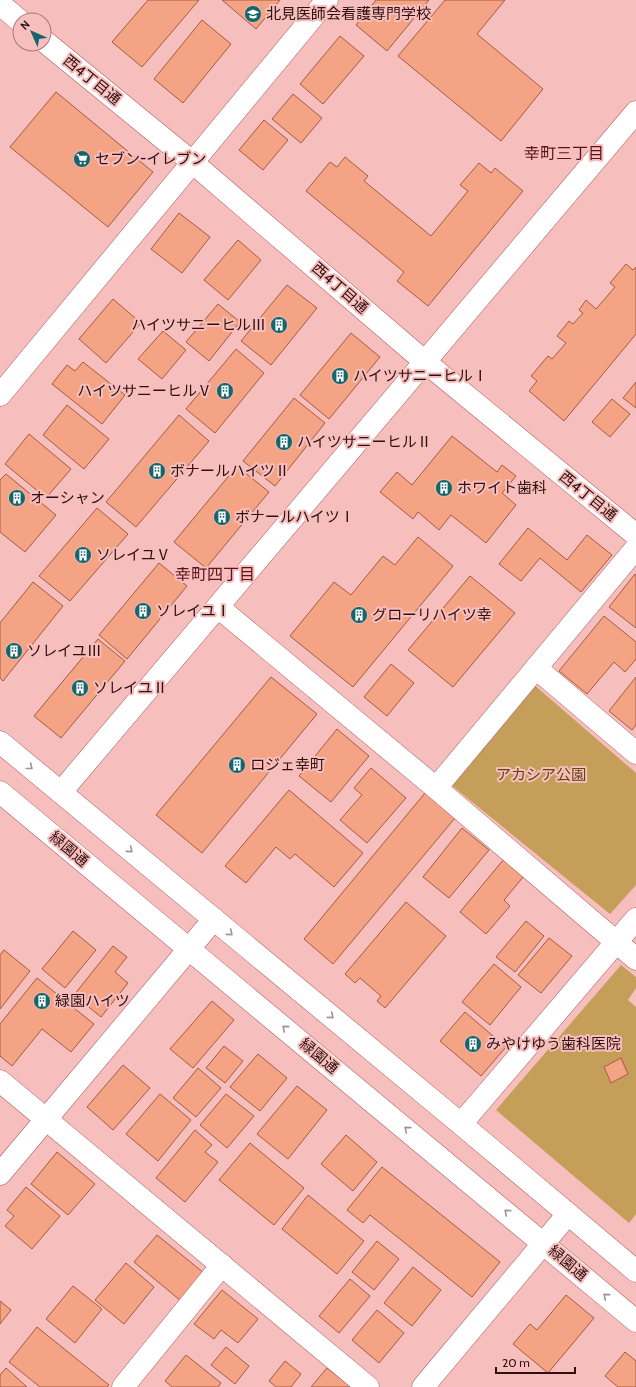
<svg xmlns="http://www.w3.org/2000/svg" width="636" height="1387" font-family="Cabin,'Noto Sans JP',sans-serif">
<style>
.green{fill:#c59f5a}
.building{fill:#f4a385;stroke:#a55b3f}
.lines{fill:none;stroke-linecap:round;stroke-linejoin:round}
.street-casing{stroke:#af5e5e;stroke-width:23}
.secondary-casing{stroke:#af5e5e;stroke-width:23}
.street{stroke:#fff;stroke-width:22}
.secondary{stroke:#fff;stroke-width:22}
.oneway{stroke:#a29393}
.labels{text-anchor:middle;dominant-baseline:central;stroke-width:4;stroke-linejoin:round;paint-order:stroke}
.poi-label{font-size:15px;fill:#300f10;stroke:#f6bfbd;text-anchor:start}
.street-label{font-size:15px;fill:#300f10;stroke:#f6bfbd}
.park-label{font-size:15px;fill:#5f440d;stroke:#f6bfbd}
.neighbourhood-label{font-size:16px;fill:#5c1219;stroke:#f6bfbd}
</style>
<rect width="100%" height="100%" fill="#f6bfbd"/>
<g class="green">
<polygon points="533,684 636,773 636,885 610,914 450,784"/>
<polygon points="621,965 636,977 636,988 628,1000 636,1007 636,1214 629,1223 496,1110"/>
</g>
<g class="building">
<polygon points="148,0 199,0 142,67 112,42"/>
<polygon points="222,0 280,0 256,29"/>
<polygon points="376,0 429,0 387,51 356,25"/>
<polygon points="445,0 505,0 477,34 543,89 501,141 398,56"/>
<polygon points="202,20 231,44 183,103 154,79"/>
<polygon points="340,36 364,56 323,104 300,84"/>
<polygon points="56,92 153,172 108,227 10,147"/>
<polygon points="293,94 322,118 301,143 272,119"/>
<polygon points="264,120 288,140 263,170 239,150"/>
<polygon points="345,157 368,176 364,181 431,236 468,191 460,185 479,163 491,173 495,168 523,191 428,306 397,281 404,272 306,191 330,162 337,167"/>
<polygon points="179,213 210,237 182,273 151,249"/>
<polygon points="238,240 261,260 228,300 204,280"/>
<polygon points="626,264 633,270 636,267 636,334 564,421 529,391 537,381 531,376 548,356 552,359 566,343 557,336 569,321 573,324 583,313 579,310 586,300 596,309 615,287 610,283"/>
<polygon points="287,285 317,308 271,365 241,341"/>
<polygon points="113,299 141,323 106,363 79,339"/>
<polygon points="218,304 240,322 209,361 186,342"/>
<polygon points="163,331 186,350 162,379 138,359"/>
<polygon points="351,333 380,357 329,419 300,395"/>
<polygon points="236,349 264,373 215,433 186,409"/>
<polygon points="83,362 125,395 102,424 52,384 67,365 75,371"/>
<polygon points="636,382 636,408 623,398"/>
<polygon points="294,398 325,423 275,486 243,461"/>
<polygon points="612,399 630,414 610,437 592,422"/>
<polygon points="67,405 109,439 84,469 43,435"/>
<polygon points="179,415 209,441 136,527 106,502"/>
<polygon points="29,434 71,469 46,498 5,464"/>
<polygon points="452,436 497,472 502,465 516,476 502,493 516,505 486,543 451,515 439,530 418,512 413,519 380,492 397,472 412,485"/>
<polygon points="237,466 269,492 206,568 174,542"/>
<polygon points="6,474 56,515 25,552 0,532 0,480"/>
<polygon points="97,508 128,534 70,601 39,576"/>
<polygon points="528,528 567,560 587,535 612,555 581,592 540,558 521,581 499,564"/>
<polygon points="418,537 453,566 353,687 290,636 334,582 351,595 383,556 395,565"/>
<polygon points="159,563 187,586 127,659 99,635"/>
<polygon points="635,574 636,576 636,628 609,607"/>
<polygon points="470,576 515,613 453,687 408,650"/>
<polygon points="33,582 63,606 3,681 0,678 0,623"/>
<polygon points="604,616 636,642 636,659 625,672 614,662 587,694 559,671"/>
<polygon points="98,639 125,661 61,738 34,716"/>
<polygon points="391,664 414,683 387,716 364,697"/>
<polygon points="271,677 317,714 202,853 156,815"/>
<polygon points="636,677 636,725 632,730 609,711"/>
<polygon points="337,729 369,756 331,802 299,776"/>
<polygon points="371,768 406,798 367,843 340,820 362,795 354,788"/>
<polygon points="289,790 363,853 334,887 295,854 290,859 276,847 246,883 225,866"/>
<polygon points="425,793 455,818 333,964 304,939"/>
<polygon points="462,828 489,850 449,898 423,877"/>
<polygon points="504,859 524,876 504,900 510,906 486,934 460,912"/>
<polygon points="406,902 446,936 385,1008 377,1001 381,996 360,978 355,983 345,974"/>
<polygon points="526,921 544,936 515,972 496,957"/>
<polygon points="73,931 96,950 65,988 42,969"/>
<polygon points="549,938 572,956 541,993 518,975"/>
<polygon points="113,946 127,957 115,972 128,983 101,1017 74,995"/>
<polygon points="4,950 30,971 0,1009 0,955"/>
<polygon points="494,964 521,987 490,1025 462,1002"/>
<polygon points="37,978 94,1024 71,1052 42,1029 12,1066 0,1056 0,1024"/>
<polygon points="212,1001 234,1020 193,1068 170,1049"/>
<polygon points="465,1012 506,1047 481,1076 440,1041"/>
<polygon points="224,1046 243,1061 225,1083 206,1068"/>
<polygon points="258,1054 287,1078 260,1111 230,1087"/>
<polygon points="621,1058 628,1074 611,1083 604,1067"/>
<polygon points="123,1065 150,1088 113,1130 87,1107"/>
<polygon points="198,1068 221,1088 196,1117 173,1098"/>
<polygon points="297,1086 327,1110 288,1159 257,1134"/>
<polygon points="160,1094 191,1120 158,1161 126,1134"/>
<polygon points="226,1094 254,1116 227,1148 200,1125"/>
<polygon points="195,1130 212,1145 205,1152 218,1162 185,1202 156,1178"/>
<polygon points="346,1135 377,1162 353,1191 321,1164"/>
<polygon points="250,1143 304,1188 274,1225 219,1180"/>
<polygon points="57,1152 95,1184 68,1215 31,1184"/>
<polygon points="382,1167 500,1262 472,1297 370,1215 363,1223 347,1210"/>
<polygon points="26,1187 60,1216 32,1249 5,1226 14,1216 7,1210"/>
<polygon points="308,1195 364,1241 337,1274 282,1229"/>
<polygon points="157,1235 204,1273 181,1301 134,1262"/>
<polygon points="377,1241 399,1259 374,1290 352,1272"/>
<polygon points="126,1263 154,1287 124,1324 95,1300"/>
<polygon points="413,1267 441,1290 412,1326 384,1303"/>
<polygon points="350,1279 370,1296 339,1333 319,1316"/>
<polygon points="73,1286 102,1309 75,1343 46,1319"/>
<polygon points="222,1290 258,1319 238,1343 221,1330 214,1339 194,1324"/>
<polygon points="566,1295 594,1318 548,1373 513,1344 530,1324 537,1330"/>
<polygon points="0,1301 11,1310 0,1324"/>
<polygon points="377,1310 404,1333 379,1363 352,1340"/>
<polygon points="37,1327 109,1385 107,1387 40,1387 9,1362"/>
<polygon points="226,1347 249,1366 235,1384 211,1365"/>
<polygon points="625,1352 636,1361 636,1387 618,1387 605,1376"/>
<polygon points="186,1355 221,1383 218,1387 172,1387 165,1381"/>
<polygon points="285,1361 301,1374 291,1387 276,1387 269,1381"/>
<polygon points="6,1368 27,1387 0,1387 0,1375"/>
<polygon points="327,1368 351,1387 311,1387"/>
</g>
<g class="lines">
<g class="street-casing">
<g id="street">
<polyline points="0,395 327,0"/>
<polyline points="218,607 436,788 636,959"/>
<polyline points="536,668 636,753"/>
<polyline points="436,788 636,548"/>
<polyline points="61,792 636,112"/>
<polyline points="0,1081 368,1387"/>
<polyline points="461,1124 636,919"/>
<polyline points="0,1174 214,919"/>
<polyline points="123,1387 222,1265"/>
<polyline points="423,1387 568,1214"/>
</g>
</g>
<g class="secondary-casing">
<g id="secondary">
<polyline points="0,4 20,21"/>
<polyline points="44,41 192,162 424,361 636,535"/>
<polyline points="0,742 461,1124 636,1271"/>
<polyline points="0,792 636,1321"/>
</g>
</g>
<use href="#street" class="street"/>
<use href="#secondary" class="secondary"/>
</g>
<defs><path id="oneway-chevron" d="M-2-3.5L2.5 0L-2 3.5" fill="none" stroke-width="1.6" stroke-linecap="round" stroke-linejoin="round"/></defs>
<g class="oneway">
<use href="#oneway-chevron" transform="translate(30 767) rotate(39)"/>
<use href="#oneway-chevron" transform="translate(130 850) rotate(40)"/>
<use href="#oneway-chevron" transform="translate(230 933) rotate(40)"/>
<use href="#oneway-chevron" transform="translate(331 1016) rotate(40)"/>
<use href="#oneway-chevron" transform="translate(285 1028) rotate(-140)"/>
<use href="#oneway-chevron" transform="translate(407 1129) rotate(-140)"/>
<use href="#oneway-chevron" transform="translate(507 1212) rotate(-140)"/>
<use href="#oneway-chevron" transform="translate(606 1296) rotate(-140)"/>
</g>
<defs>
<g id="university-disc" transform="scale(0.9)"><circle r="9.5" fill="#16656a" stroke="#f6bfbd"/><path d="M0-5L7-2L0 1L-7-2ZM-4 1L0 2.5L4 1V4Q0 6-4 4Z" fill="#fff"/></g>
<g id="supermarket-disc" transform="scale(0.9)"><circle r="9.5" fill="#16656a" stroke="#f6bfbd"/><path d="M-6-5.5h2.5l.6 2H6L4.5 2H-2.5L-4.4-4H-6ZM-1.5 3.2a1.3 1.3 0 1 0 .1 0ZM3 3.2a1.3 1.3 0 1 0 .1 0Z" fill="#fff"/></g>
<g id="building-disc" transform="scale(0.9)"><circle r="9.5" fill="#16656a" stroke="#f6bfbd"/><path d="M-4-6H4V6H1V3H-1V6H-4ZM-2.5-4.3h1.7v1.8h-1.7ZM.8-4.3h1.7v1.8H.8ZM-2.5-1h1.7V.8h-1.7ZM.8-1h1.7V.8H.8Z" fill="#fff"/></g>
</defs>
<g fill-rule="evenodd">
<use href="#university-disc" x="253" y="14"/>
<use href="#supermarket-disc" x="82" y="159"/>
<use href="#building-disc" x="279" y="325"/>
<use href="#building-disc" x="340" y="376"/>
<use href="#building-disc" x="225" y="391"/>
<use href="#building-disc" x="284" y="442"/>
<use href="#building-disc" x="157" y="471"/>
<use href="#building-disc" x="444" y="488"/>
<use href="#building-disc" x="17" y="498"/>
<use href="#building-disc" x="222" y="517"/>
<use href="#building-disc" x="83" y="555"/>
<use href="#building-disc" x="143" y="611"/>
<use href="#building-disc" x="359" y="615"/>
<use href="#building-disc" x="14" y="651"/>
<use href="#building-disc" x="80" y="688"/>
<use href="#building-disc" x="237" y="765"/>
<use href="#building-disc" x="42" y="1001"/>
<use href="#building-disc" x="473" y="1044"/>
</g>
<g class="labels">
<g class="poi-label">
<text x="266" y="14">北見医師会看護専門学校</text>
<text x="95" y="159">セブン-イレブン</text>
<text x="266" y="325" text-anchor="end">ハイツサニーヒルⅢ</text>
<text x="353" y="376">ハイツサニーヒルⅠ</text>
<text x="212" y="391" text-anchor="end">ハイツサニーヒルⅤ</text>
<text x="297" y="442">ハイツサニーヒルⅡ</text>
<text x="170" y="471">ボナールハイツⅡ</text>
<text x="457" y="488">ホワイト歯科</text>
<text x="30" y="498">オーシャン</text>
<text x="235" y="517">ボナールハイツⅠ</text>
<text x="96" y="555">ソレイユⅤ</text>
<text x="156" y="611">ソレイユⅠ</text>
<text x="372" y="615">グローリハイツ幸</text>
<text x="27" y="651">ソレイユⅢ</text>
<text x="93" y="688">ソレイユⅡ</text>
<text x="250" y="765">ロジェ幸町</text>
<text x="55" y="1001">緑園ハイツ</text>
<text x="486" y="1044">みやけゆう歯科医院</text>
</g>
<g class="street-label">
<text transform="translate(92 80) rotate(39)">西4丁目通</text>
<text transform="translate(340 288) rotate(41)">西4丁目通</text>
<text transform="translate(588 496) rotate(39)">西4丁目通</text>
<text transform="translate(69 849) rotate(40)">緑園通</text>
<text transform="translate(319 1056) rotate(40)">緑園通</text>
<text transform="translate(568 1263) rotate(40)">緑園通</text>
</g>
<g class="park-label">
<text x="541" y="775">アカシア公園</text>
</g>
<g class="neighbourhood-label">
<text x="564" y="153">幸町三丁目</text>
<text x="215" y="574">幸町四丁目</text>
</g>
</g>
<g transform="translate(32 32) rotate(315)"><circle r="19" fill="#f6bfbd" stroke="#a77978"/>
<path d="M0-3L7 15L0 10L-7 15Z" fill="#16656a"/>
<text y="-6" font-size="11" font-weight="bold" text-anchor="middle" fill="#300f10">N</text>
</g>
<path d="M496 1367v6h79v-6" fill="none" stroke="#300f10" stroke-width="2"/>
<text x="502" y="1367" font-size="12" fill="#300f10" stroke="#f6bfbd" stroke-width="3" paint-order="stroke">20 m</text>
</svg>
